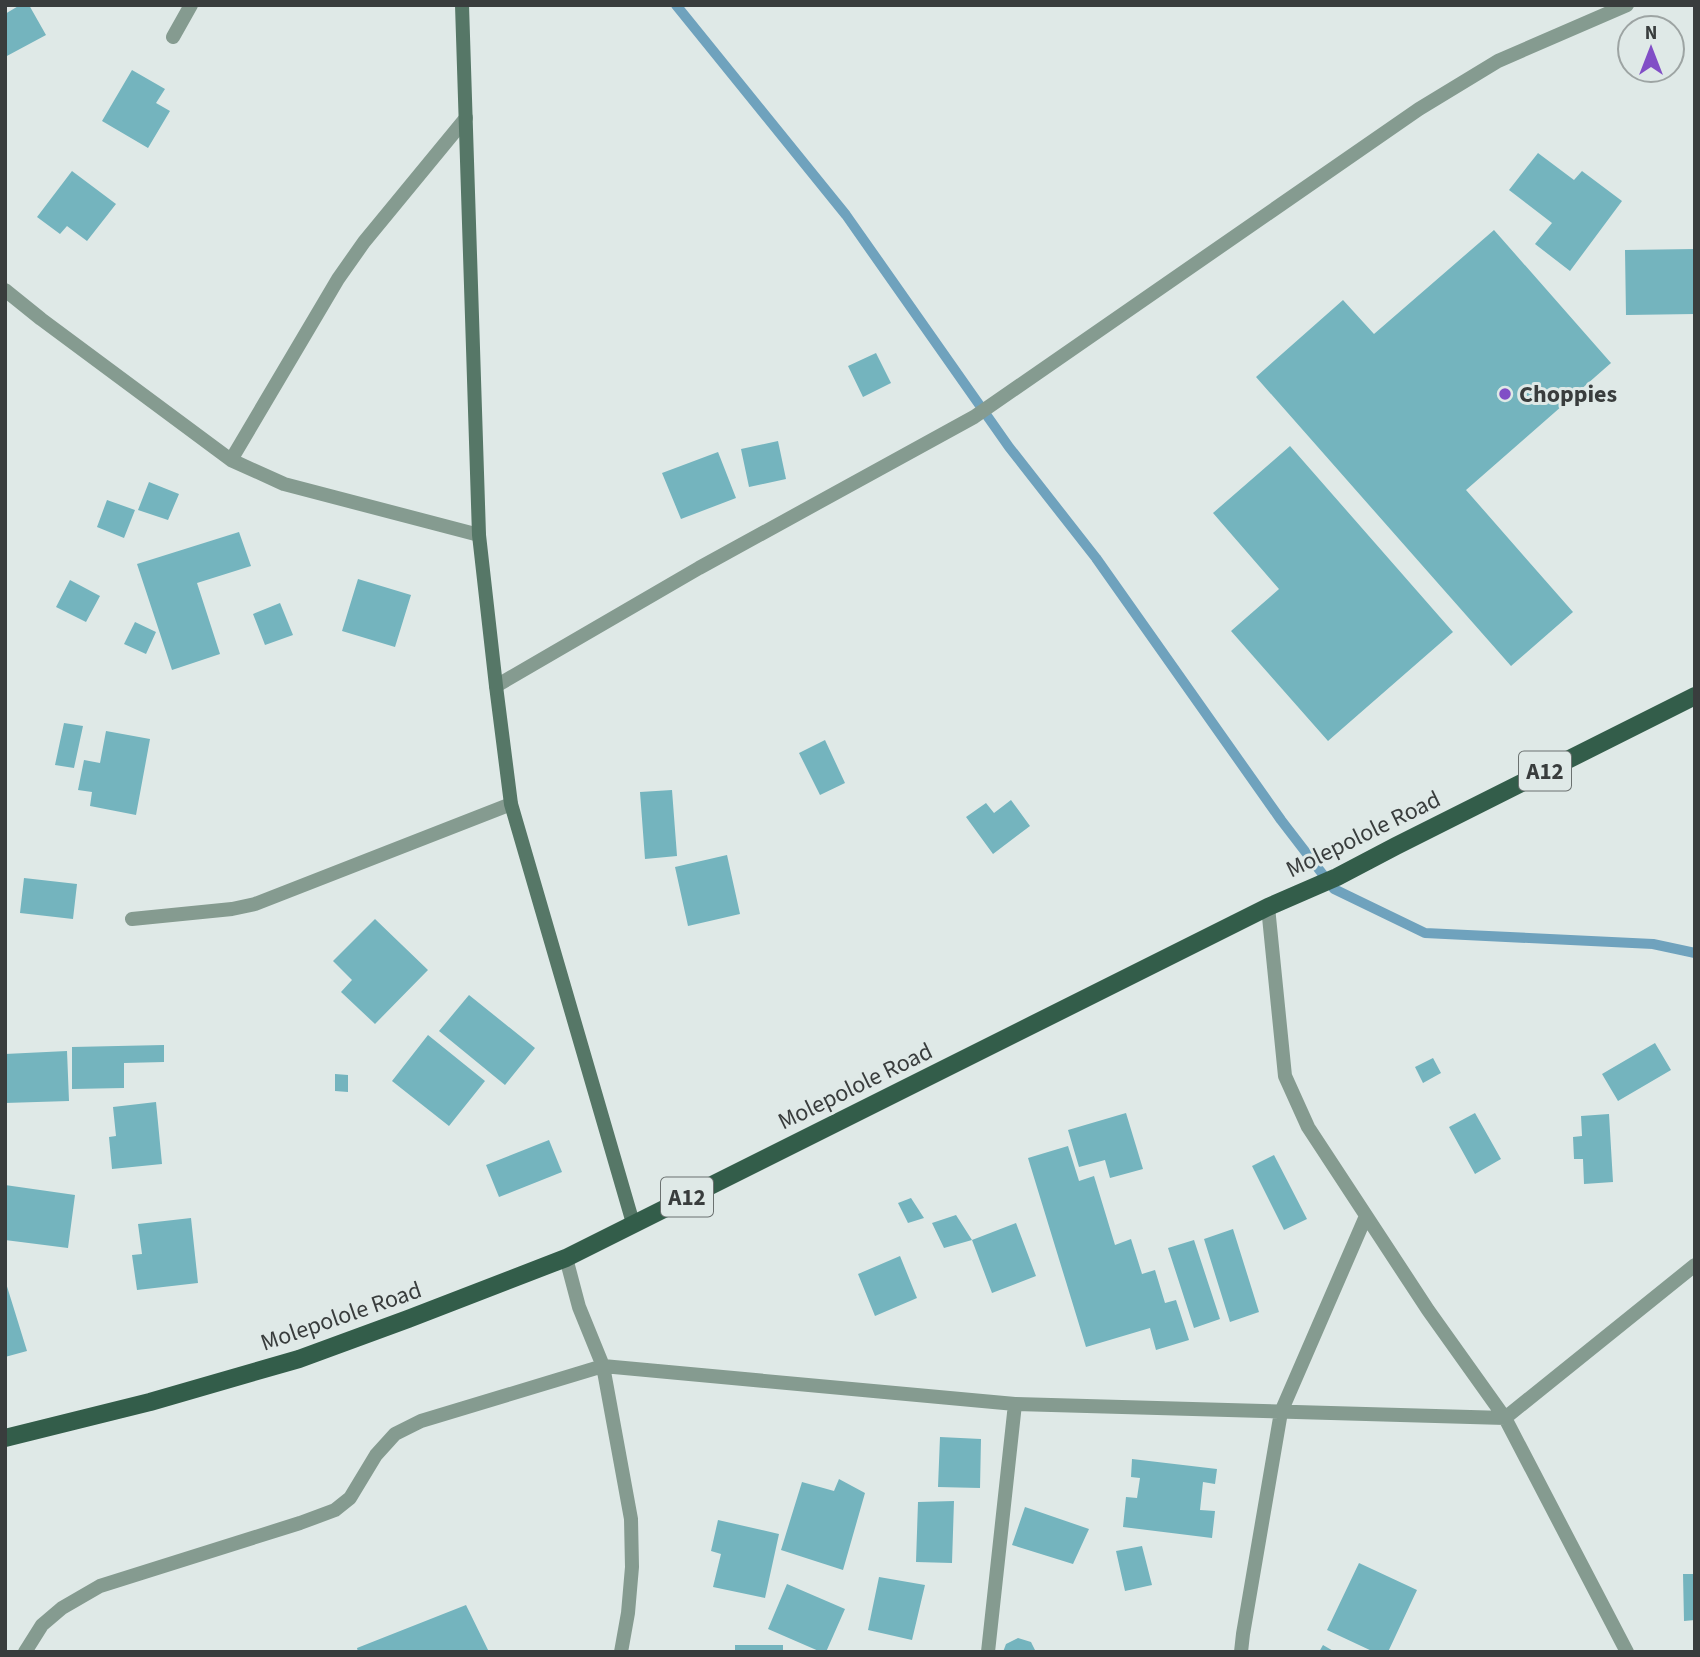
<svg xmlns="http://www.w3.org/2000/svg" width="1700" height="1657" font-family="'Source Sans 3',sans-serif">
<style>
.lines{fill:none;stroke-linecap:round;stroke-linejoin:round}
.stream{stroke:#6fa2bd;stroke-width:10}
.building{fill:#74b4be}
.street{stroke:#859b90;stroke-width:14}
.secondary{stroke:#567767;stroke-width:14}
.primary{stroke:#335d4a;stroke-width:18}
.poi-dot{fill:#814ec6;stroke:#dfe9e7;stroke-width:2.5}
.labels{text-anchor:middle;stroke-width:6;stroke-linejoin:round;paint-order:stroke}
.shield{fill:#dfe9e7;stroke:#6b7170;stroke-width:2}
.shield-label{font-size:23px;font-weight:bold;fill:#393d3d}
.poi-label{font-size:24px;font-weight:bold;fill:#393d3d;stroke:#dfe9e7;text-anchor:start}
.street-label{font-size:24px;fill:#393d3d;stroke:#dfe9e7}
</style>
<rect width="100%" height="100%" fill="#dfe9e7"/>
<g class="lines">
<path class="stream" d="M676 5 846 215 1009 447 1096 558 1281 820 1334 889 1425 933 1653 944 1695 953"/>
</g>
<path class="building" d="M20 5H29L46 35 5 57V14Z
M132 70 165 89 156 103 170 111 148 148 102 121Z
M1538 153 1574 180 1582 171 1622 201 1570 271 1535 244 1552 223 1509 190Z
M72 171 116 204 87 241 67 226 60 234 37 217Z
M1494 230 1611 363 1466 490 1573 612 1511 666 1256 377 1343 300 1374 334Z
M1695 249V314L1626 315 1625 250Z
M876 353 891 383 863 397 848 366Z
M778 441 786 479 749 487 741 449Z
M1290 446 1453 632 1328 741 1231 631 1279 589 1213 513Z
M718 452 736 498 681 519 662 473Z
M149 482 179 494 168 520 138 510Z
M107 500 135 510 124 538 97 527Z
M239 532 251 566 197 583 220 654 172 670 137 564Z
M358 579 411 595 395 647 342 631Z
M70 580 100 596 86 622 56 607Z
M280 603 293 635 265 645 253 614Z
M135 622 156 632 146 654 124 644Z
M64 723 83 726 74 768 55 765Z
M106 731 150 739 136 815 90 806 92 792 78 790 84 760 100 763Z
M825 740 845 783 820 795 799 753Z
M672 790 677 856 645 859 640 792Z
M1011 800 1030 826 993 854 966 817 986 803 994 813Z
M727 855 740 914 688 926 675 867Z
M24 878 77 884 73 919 20 913Z
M375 919 428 970 375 1024 341 992 352 980 333 961Z
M469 995 535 1048 505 1085 439 1031Z
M428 1035 485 1081 449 1126 392 1081Z
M1655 1043 1671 1070 1618 1101 1602 1074Z
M164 1045V1062L124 1063V1088L72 1089V1047Z
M67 1051 69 1101 5 1103V1054Z
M1433 1058 1441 1073 1423 1083 1415 1067Z
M335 1074 348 1075V1092L335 1091Z
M156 1102 162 1164 112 1169 109 1137 116 1136 113 1107Z
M1126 1113 1143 1169 1110 1178 1105 1160 1079 1167 1068 1130Z
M1475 1113 1501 1159 1475 1174 1449 1127Z
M1609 1114 1613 1182 1584 1184 1583 1159H1574L1573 1137 1582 1136 1581 1116Z
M549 1140 562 1172 499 1197 486 1165Z
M1068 1146 1079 1181 1094 1176 1115 1245 1131 1239 1142 1274 1155 1270 1165 1303 1176 1300 1189 1340 1156 1350 1150 1328 1086 1347 1028 1158Z
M1274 1155 1307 1219 1284 1230 1252 1166Z
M5 1185 75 1195 68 1248 5 1240Z
M911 1198 924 1218 908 1223 898 1203Z
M956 1215 972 1240 944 1248 932 1223Z
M191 1218 198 1283 137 1290 132 1255 142 1254 138 1224Z
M1016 1223 1036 1276 992 1293 972 1240Z
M1233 1229 1259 1312 1230 1322 1204 1239Z
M1194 1240 1220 1319 1194 1328 1168 1248Z
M900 1256 917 1298 875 1316 858 1274Z
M5 1280 27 1351 5 1357Z
M940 1437 981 1439 980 1488 938 1487Z
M1132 1459 1217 1469 1215 1484 1203 1482 1200 1510 1215 1511 1212 1538 1123 1527 1126 1497 1137 1498 1140 1478 1131 1477Z
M839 1479 865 1493 843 1570 781 1550 802 1482 834 1491Z
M954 1501 952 1563 916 1562 918 1502Z
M1025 1507 1089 1529 1073 1564 1012 1545Z
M718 1520 779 1534 765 1598 713 1587 721 1554 711 1551Z
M1142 1546 1152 1585 1125 1591 1116 1551Z
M1359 1563 1417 1590 1388 1652H1374L1327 1630Z
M1683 1574H1695V1620L1684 1621Z
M879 1577 925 1585 912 1640 868 1630Z
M787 1584 845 1609 826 1652H821L768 1629Z
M466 1605 489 1652H358L357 1648Z
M1018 1638 1031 1642 1036 1652H1003L1006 1644Z
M735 1645H783V1652H735Z
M1323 1645 1335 1652H1319Z"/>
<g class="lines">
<path class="street" d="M173 37 191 5
M5 290 41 319 231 460 284 484 479 535
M231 460 338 279 364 242 466 118
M496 686 699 568 974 417 1419 109 1498 61 1627 5
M1268 907 1285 1076 1308 1127 1428 1310 1505 1418 1627 1652
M132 919 232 909 255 904 511 804
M566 1258 579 1307 603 1366 631 1519 632 1567 628 1613 621 1652
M25 1652 42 1625 62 1608 100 1586 300 1523 335 1510 350 1498 376 1455 395 1434 421 1421 603 1366 1015 1404 1505 1418 1695 1265
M988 1652 1015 1404
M1241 1652 1243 1634 1281 1412 1366 1216"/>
<path class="secondary" d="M462 5 479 535 496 686 511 804 633 1223"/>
<path class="primary" d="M5 1438 150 1402 299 1359 408 1319 566 1258 1268 907 1337 877 1396 846 1695 696"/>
</g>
<circle class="poi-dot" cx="1505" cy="394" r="7"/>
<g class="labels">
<g class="shield">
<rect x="1519" y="751.5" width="52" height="39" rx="5"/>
<rect x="661" y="1177.5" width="52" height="39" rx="5"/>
</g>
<g class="shield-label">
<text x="1545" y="779">A12</text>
<text x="687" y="1205">A12</text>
</g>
<g class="poi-label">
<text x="1519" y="402">Choppies</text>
</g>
<g class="street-label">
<text transform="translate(1363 834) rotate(-26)" y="8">Molepolole Road</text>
<text transform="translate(855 1086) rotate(-26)" y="8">Molepolole Road</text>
<text transform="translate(341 1316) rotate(-19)" y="8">Molepolole Road</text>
</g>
</g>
<rect width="1700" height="1657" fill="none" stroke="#393d3d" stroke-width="14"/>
<g transform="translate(1651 49)"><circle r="33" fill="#dfe9e7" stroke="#9da4a3" stroke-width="2"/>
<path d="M0-5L12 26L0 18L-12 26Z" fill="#814ec6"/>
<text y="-10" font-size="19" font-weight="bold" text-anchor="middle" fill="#393d3d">N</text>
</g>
</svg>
